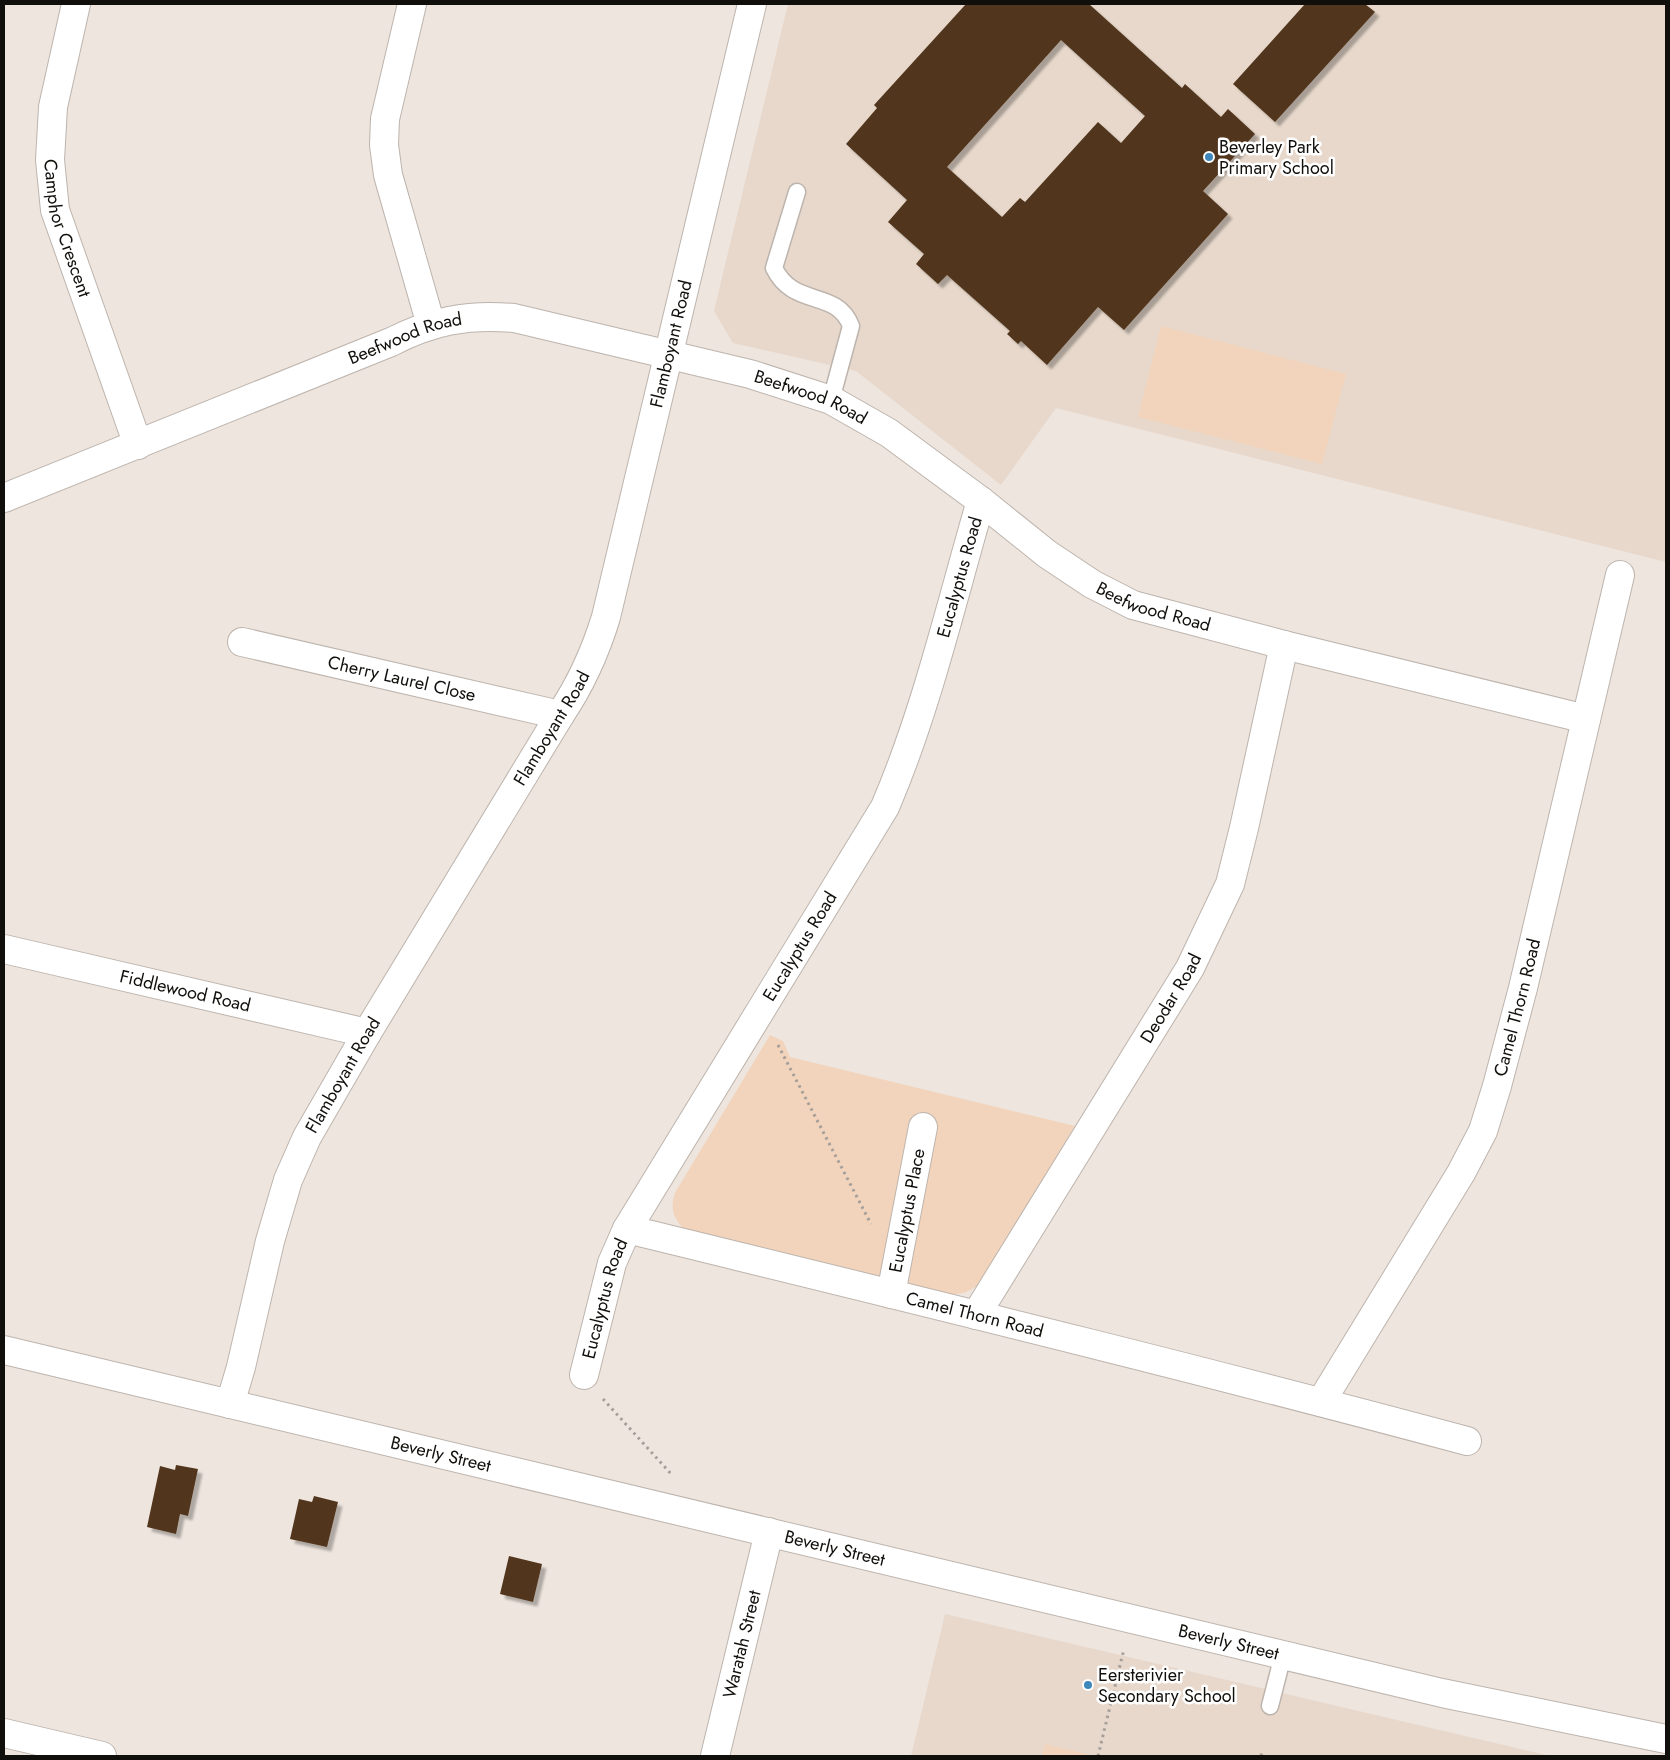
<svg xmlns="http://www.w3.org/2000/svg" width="1670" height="1760" font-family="Jost,sans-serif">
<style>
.built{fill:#e7d8cb}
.green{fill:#f1d4bb}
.building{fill:#51361d;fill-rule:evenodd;filter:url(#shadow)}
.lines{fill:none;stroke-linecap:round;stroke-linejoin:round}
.service-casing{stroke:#bdb4ad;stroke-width:19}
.minor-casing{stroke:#bdb4ad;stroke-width:30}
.path{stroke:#a69f99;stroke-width:3;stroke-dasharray:2.5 4;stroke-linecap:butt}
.service{stroke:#fff;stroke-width:16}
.minor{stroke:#fff;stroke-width:28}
.poi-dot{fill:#3d87bb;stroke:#fff;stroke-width:2}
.labels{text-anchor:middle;stroke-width:5;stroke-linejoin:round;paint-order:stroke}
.poi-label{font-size:18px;fill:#110f0c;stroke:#fff;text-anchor:start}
.street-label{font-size:18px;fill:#110f0c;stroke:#fff}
</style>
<defs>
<filter id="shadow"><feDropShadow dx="4.5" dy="4.5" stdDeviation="1" flood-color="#0004"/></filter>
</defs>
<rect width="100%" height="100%" fill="#eee5de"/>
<path class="built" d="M788 4H1666V562L1056 408 1001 485 856 371 733 343 714 311Z
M945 1614 1551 1756H911Z"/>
<path class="green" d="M1161 326 1346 374 1322 464 1138 417Z
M770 1035 783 1041 790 1057 1075 1126 978 1285C968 1292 961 1295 948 1294L686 1231C673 1219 669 1207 676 1191Z
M1045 1744 1094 1756H1042Z"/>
<path class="building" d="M966 4H1089L1182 88 1185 84 1221 117 1228 109 1255 134 1203 191 1228 214 1124 330 1098 307 1047 365 1021 341 1018 344 1007 334 1010 331 947 275 938 284 916 264 924 254 888 222 907 200 846 144 877 108 874 105ZM1061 40 1145 116 1121 143 1098 122 1025 202 1020 198 1002 217 947 167Z
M1305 4H1365L1375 12 1275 122 1233 84Z
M176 1465 198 1469 188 1516 180 1514 176 1534 147 1527 160 1466 175 1470Z
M314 1496 338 1502 327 1547 290 1539 299 1499 312 1502Z
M509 1556 542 1564 533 1602 500 1594Z"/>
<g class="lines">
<defs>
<path id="service" d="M797 192 774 268C794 309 836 288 851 326L831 400
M1270 1706 1283 1655"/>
<g id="minor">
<path id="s1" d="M76 4 53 107 50 160 55 210 138 445"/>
<path d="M412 4 385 119 384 145 388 175 431 325"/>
<path id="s2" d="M4 498 391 342C432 321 467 314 514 318L750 374 831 400 889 433 981 501 1047 554 1092 584 1133 605 1284 645 1586 719"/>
<path id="s3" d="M242 642 560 715"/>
<path id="s4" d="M4 949 367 1033"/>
<path id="s5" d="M627 1229C908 1298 1188 1366 1467 1441"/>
<path id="s6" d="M891 1294 923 1127"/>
<path id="s7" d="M976 1315 1190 968 1230 884 1244 828 1284 645"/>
<path id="s8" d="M4 1350 1442 1693 1666 1739"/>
<path id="s9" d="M584 1375 612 1263 627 1229 885 807C927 709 951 603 981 501"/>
<path id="s10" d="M1321 1402 1461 1173 1483 1131 1497 1086 1523 988 1620 575"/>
<path id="s11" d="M230 1404 241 1367 270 1241 288 1180 307 1137 367 1033 560 715C581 684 595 653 606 617L752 4"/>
<path d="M4 1733 102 1756"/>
<path id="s12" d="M715 1756 769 1532"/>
</g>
</defs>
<use href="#service" class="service-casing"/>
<use href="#minor" class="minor-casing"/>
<path class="path" d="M778 1045 871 1224
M603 1399 673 1476
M1098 1756 1124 1649
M1261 1756 1262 1751"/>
<use href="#service" class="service"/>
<use href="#minor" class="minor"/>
</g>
<g class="poi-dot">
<circle cx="1209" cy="157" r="5"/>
<circle cx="1088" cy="1685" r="5"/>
</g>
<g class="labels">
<g class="poi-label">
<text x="1219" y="153">Beverley Park<tspan x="1219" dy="21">Primary School</tspan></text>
<text x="1098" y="1681">Eersterivier<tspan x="1098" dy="21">Secondary School</tspan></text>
</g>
<g class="street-label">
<text dy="6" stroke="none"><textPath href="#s1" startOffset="229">Camphor Crescent</textPath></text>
<text dy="6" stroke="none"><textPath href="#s2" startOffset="432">Beefwood Road</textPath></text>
<text dy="6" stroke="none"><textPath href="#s11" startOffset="1160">Flamboyant Road</textPath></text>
<text dy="6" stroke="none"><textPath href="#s2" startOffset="852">Beefwood Road</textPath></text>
<text dy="6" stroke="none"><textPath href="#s9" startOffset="889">Eucalyptus Road</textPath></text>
<text dy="6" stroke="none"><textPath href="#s2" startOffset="1258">Beefwood Road</textPath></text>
<text dy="6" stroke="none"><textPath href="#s3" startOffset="164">Cherry Laurel Close</textPath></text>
<text dy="6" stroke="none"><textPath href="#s11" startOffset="755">Flamboyant Road</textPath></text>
<text dy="6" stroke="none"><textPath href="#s9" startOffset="484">Eucalyptus Road</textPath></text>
<text dy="6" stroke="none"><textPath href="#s4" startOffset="186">Fiddlewood Road</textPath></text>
<text dy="6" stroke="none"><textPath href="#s7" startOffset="372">Deodar Road</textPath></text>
<text dy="6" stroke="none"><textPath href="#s10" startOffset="444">Camel Thorn Road</textPath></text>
<text dy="6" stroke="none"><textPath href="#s11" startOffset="350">Flamboyant Road</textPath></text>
<text dy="6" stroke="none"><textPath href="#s6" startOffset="85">Eucalyptus Place</textPath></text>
<text dy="6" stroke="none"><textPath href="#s9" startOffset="79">Eucalyptus Road</textPath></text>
<text dy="6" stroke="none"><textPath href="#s5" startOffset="358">Camel Thorn Road</textPath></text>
<text dy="6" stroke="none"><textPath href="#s8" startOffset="449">Beverly Street</textPath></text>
<text dy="6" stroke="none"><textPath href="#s8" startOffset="854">Beverly Street</textPath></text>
<text dy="6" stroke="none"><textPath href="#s8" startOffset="1259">Beverly Street</textPath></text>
<text dy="6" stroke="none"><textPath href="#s12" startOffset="115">Waratah Street</textPath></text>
</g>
</g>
<rect width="1670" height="1760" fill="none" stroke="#110f0c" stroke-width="10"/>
</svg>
